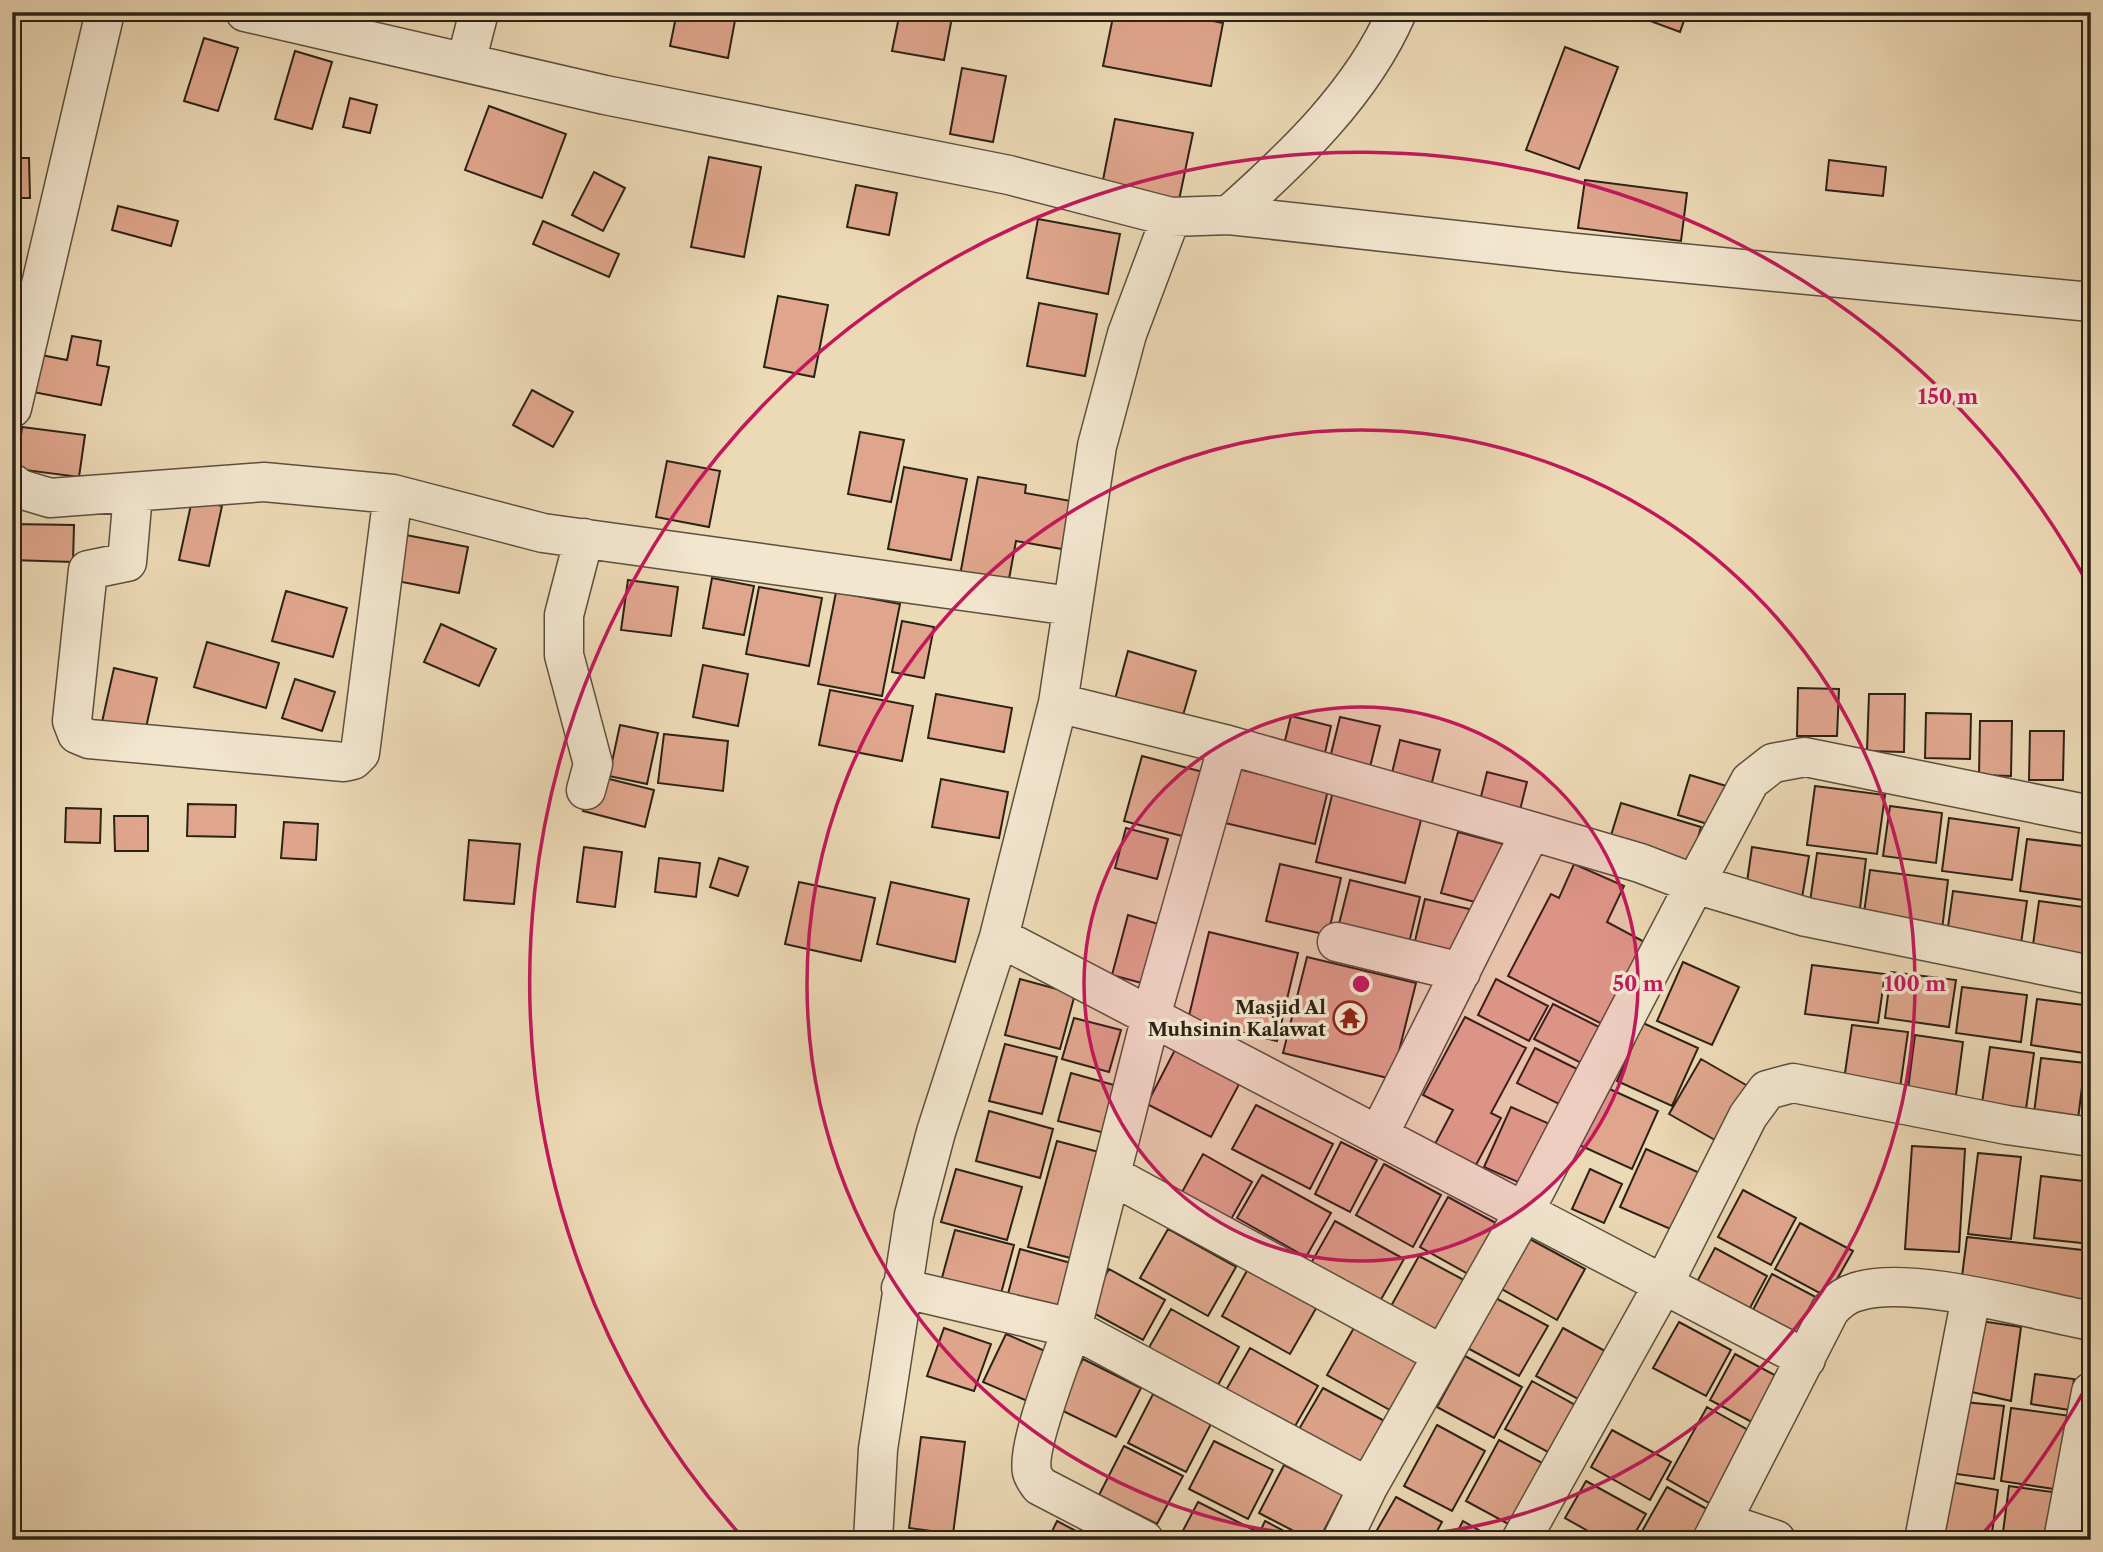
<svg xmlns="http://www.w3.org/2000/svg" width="2103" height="1552" font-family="'Libre Caslon Text',serif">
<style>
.building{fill:#e0a68d;stroke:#2b2216;stroke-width:2}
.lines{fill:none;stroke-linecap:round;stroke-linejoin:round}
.minor-casing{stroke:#5b503e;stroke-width:41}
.minor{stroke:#f3e6cf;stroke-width:38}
.ring{fill:none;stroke:#c2185b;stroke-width:3.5}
.labels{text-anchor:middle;stroke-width:7;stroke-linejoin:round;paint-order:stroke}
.poi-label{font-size:19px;font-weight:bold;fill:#2b2216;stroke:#f3e6cf;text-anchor:end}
.centre{fill:#c2185b;stroke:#f3e6cf;stroke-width:3.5}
.ring-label{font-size:21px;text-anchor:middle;font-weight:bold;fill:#c2185b;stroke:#f3e6cf;stroke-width:7;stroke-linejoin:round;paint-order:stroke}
</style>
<rect width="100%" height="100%" fill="#ecd9b5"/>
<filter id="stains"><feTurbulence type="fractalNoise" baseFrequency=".00286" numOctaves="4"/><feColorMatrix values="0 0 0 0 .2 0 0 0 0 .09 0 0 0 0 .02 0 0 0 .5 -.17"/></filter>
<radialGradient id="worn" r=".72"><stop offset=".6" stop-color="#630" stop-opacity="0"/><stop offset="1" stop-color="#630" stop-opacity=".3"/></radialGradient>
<path class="building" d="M677 12 736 15 728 58 670 46Z
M900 12H953L944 60 892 51Z
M1114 12H1168L1223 23 1211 86 1103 66Z
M1644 12H1687L1680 32 1642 18Z
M204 38 238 48 218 111 184 101Z
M1565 47 1618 67 1579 169 1526 150Z
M295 51 332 62 312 129 275 119Z
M962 68 1006 76 993 142 950 134Z
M350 98 377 105 370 133 343 127Z
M489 106 566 134 542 198 465 170Z
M1115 119 1193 133 1179 200 1102 185Z
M709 157 761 167 744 257 691 247Z
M12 158H29L30 198H12Z
M1829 160 1886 167 1883 196 1826 190Z
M594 172 625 188 603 231 572 215Z
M1585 180 1687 193 1681 241 1578 228Z
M856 185 897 193 889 235 847 227Z
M118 206 178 221 171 246 112 230Z
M1038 219 1120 234 1108 294 1027 278Z
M543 221 619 254 609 277 533 244Z
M778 296 828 305 814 377 764 367Z
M1039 303 1097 314 1085 376 1027 366Z
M72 336 101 341 97 365 109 367 101 405 33 392 41 355 67 360Z
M532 390 573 412 553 447 513 425Z
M22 427 85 435 79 477 17 469Z
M860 432 904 440 891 502 848 494Z
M667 461 720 471 709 527 656 517Z
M904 467 967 479 951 560 888 549Z
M978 477 1026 485 1025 493 1071 501 1062 549 1016 541 1007 590 959 581Z
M192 500 222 506 209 566 179 560Z
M12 524 74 525 73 562 12 560Z
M406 535 468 547 459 593 397 581Z
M712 578 754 586 744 635 703 628Z
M628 580 678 587 671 636 621 630Z
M759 587 822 598 809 666 746 654Z
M286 591 347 608 333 657 272 641Z
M836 592 900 604 882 696 818 684Z
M902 621 934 627 924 678 892 672Z
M441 624 496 649 479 686 424 662Z
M207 642 279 663 266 708 194 687Z
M1128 651 1196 671 1181 722 1114 703Z
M703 665 748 674 738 726 693 717Z
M114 668 157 678 145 732 102 722Z
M295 679 335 692 322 731 282 718Z
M1798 688 1839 689 1837 736H1797Z
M830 690 913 706 902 761 819 745Z
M936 694 1012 708 1004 752 928 738Z
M1869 694H1905L1904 752 1867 751Z
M1926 713 1971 714 1970 759 1925 758Z
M1291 716 1331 726 1322 766 1281 757Z
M1340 717 1380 726 1370 767 1330 758Z
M1980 721H2012L2011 776 1979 775Z
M620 725 658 733 647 784 609 776Z
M2030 731H2064L2063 780H2029Z
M664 734 728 741 723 791 658 783Z
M2087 735H2091V789H2085Z
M1400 740 1440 750 1430 790 1390 781Z
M1142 756 1203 772 1186 837 1124 821Z
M1238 769 1328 790 1315 844 1225 823Z
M1487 772 1527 782 1517 822 1477 813Z
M593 775 654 790 645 827 583 811Z
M1690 775 1736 789 1724 829 1678 815Z
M941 779 1008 792 999 838 932 827Z
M1815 786 1885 795 1877 854 1807 845Z
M1333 791 1423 812 1405 883 1316 862Z
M1621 803 1701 827 1689 869 1608 845Z
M188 804 236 805 235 837 187 836Z
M1890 806 1942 813 1936 863 1883 856Z
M66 808 101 809 100 843 65 842Z
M114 816H148V851H115Z
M1949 818 2019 828 2012 880 1942 871Z
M284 822 318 824 316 860 281 858Z
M1126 828 1168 839 1157 879 1115 868Z
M1458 832 1503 844 1486 905 1441 893Z
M2027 839 2091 847 2090 901 2020 891Z
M469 840 520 844 514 904 464 900Z
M584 847 622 852 615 907 577 902Z
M1752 847 1809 856 1801 904 1745 896Z
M1817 853 1866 859 1859 916 1809 909Z
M659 858 700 863 696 897 655 892Z
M719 858 748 867 738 896 710 887Z
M1280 864 1341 878 1328 935 1266 921Z
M1574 864 1624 886 1607 922 1650 945 1608 1027 1508 976 1551 894 1559 898Z
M1870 870 1948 880 1942 930 1863 920Z
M1350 880 1420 897 1409 943 1338 928Z
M799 882 875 898 861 961 785 944Z
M891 882 969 899 955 962 877 944Z
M1953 891 2027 901 2021 944 1947 934Z
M1425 899 1478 911 1467 958 1414 945Z
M2039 901 2091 908 2084 958 2032 952Z
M1128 915 1165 926 1149 985 1112 975Z
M1209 932 1298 953 1277 1041 1188 1020Z
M1307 957 1416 983 1392 1079 1283 1053Z
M1683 962 1739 987 1712 1045 1657 1021Z
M1812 965 1885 974 1878 1023 1805 1014Z
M1891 972 1956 980 1949 1027 1885 1018Z
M1020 979 1075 994 1060 1049 1005 1035Z
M1496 979 1548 1006 1529 1041 1478 1015Z
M1962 987 2027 995 2021 1042 1956 1033Z
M2037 999 2091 1006V1054L2031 1045Z
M1553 1004 1605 1030 1587 1066 1534 1039Z
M1465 1017 1526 1048 1491 1113 1501 1118 1476 1165 1435 1144 1453 1110 1423 1095Z
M1074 1018 1121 1030 1109 1072 1062 1059Z
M1643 1023 1698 1048 1672 1106 1617 1081Z
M1852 1025 1908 1032 1900 1088 1844 1080Z
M1915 1035 1963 1042 1956 1095 1908 1089Z
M1179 1042 1244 1075 1211 1137 1147 1104Z
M1005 1044 1057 1057 1042 1114 989 1101Z
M1990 1047 2034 1053 2026 1109 1982 1103Z
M1535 1048 1587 1074 1569 1109 1517 1083Z
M2041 1058 2085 1063 2078 1119 2034 1113Z
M1701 1059 1753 1089 1722 1144 1669 1114Z
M1071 1073 1121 1087 1109 1134 1058 1121Z
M1603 1086 1658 1111 1632 1169 1577 1144Z
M1256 1105 1333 1144 1310 1189 1232 1149Z
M1511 1107 1561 1129 1534 1189 1484 1167Z
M989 1111 1053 1129 1040 1178 976 1161Z
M1057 1141 1114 1156 1086 1262 1028 1247Z
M1341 1142 1377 1160 1350 1212 1315 1194Z
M1912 1146 1965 1149 1959 1252 1905 1249Z
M1646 1149 1702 1174 1675 1231 1620 1207Z
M1978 1153 2021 1157 2011 1239 1968 1234Z
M1203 1154 1252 1182 1225 1230 1176 1203Z
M1384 1164 1441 1195 1413 1247 1356 1215Z
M956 1169 1022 1187 1007 1240 941 1222Z
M1590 1169 1622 1184 1604 1223 1572 1209Z
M1262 1175 1331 1213 1306 1257 1237 1218Z
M2041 1176 2091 1182V1244L2034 1238Z
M1743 1190 1796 1218 1771 1265 1718 1237Z
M1448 1197 1505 1228 1477 1279 1420 1247Z
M1335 1221 1404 1259 1379 1303 1310 1265Z
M1800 1223 1853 1251 1827 1297 1775 1269Z
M1168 1229 1236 1267 1208 1316 1140 1278Z
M955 1230 1014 1245 999 1301 940 1285Z
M1967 1237 2091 1251 2090 1306 1960 1292Z
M1528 1238 1585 1269 1557 1320 1500 1288Z
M1715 1248 1767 1276 1742 1323 1690 1295Z
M1020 1249 1078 1265 1063 1320 1005 1305Z
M1419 1256 1477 1287 1448 1338 1391 1306Z
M1249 1267 1318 1305 1290 1354 1222 1316Z
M1109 1269 1165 1300 1143 1340 1086 1309Z
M1772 1274 1825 1302 1799 1349 1747 1321Z
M1490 1295 1548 1326 1519 1376 1462 1345Z
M1171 1309 1239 1347 1212 1396 1143 1358Z
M1974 1320 2021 1327 2011 1401 1963 1390Z
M1679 1322 1731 1350 1706 1396 1653 1368Z
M1355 1326 1425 1364 1397 1414 1327 1375Z
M944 1328 991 1344 974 1391 927 1376Z
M1563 1328 1605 1351 1578 1399 1536 1376Z
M1006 1334 1054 1355 1032 1403 983 1382Z
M1250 1348 1318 1386 1290 1435 1222 1397Z
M1735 1354 1788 1382 1763 1428 1710 1400Z
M1465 1356 1522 1387 1494 1438 1437 1407Z
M1083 1359 1141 1388 1116 1437 1057 1408Z
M2035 1374 2074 1379 2070 1410 2031 1404Z
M1532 1381 1575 1405 1548 1452 1505 1429Z
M1323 1388 1392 1425 1364 1474 1295 1436Z
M1153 1394 1211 1424 1186 1472 1128 1443Z
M1954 1401 2004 1406 1994 1479 1941 1472Z
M1707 1407 1757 1435 1716 1507 1667 1479Z
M2011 1408 2071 1416 2061 1490 2001 1481Z
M1437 1425 1485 1451 1452 1511 1404 1486Z
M1612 1430 1671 1462 1650 1500 1591 1467Z
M921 1437 965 1442 953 1534 909 1528Z
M1499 1440 1548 1466 1514 1527 1466 1501Z
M1214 1441 1273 1470 1248 1519 1189 1489Z
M1124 1446 1183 1476 1157 1524 1099 1495Z
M1284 1465 1343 1494 1319 1540H1311L1259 1513Z
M1938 1480 1998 1490 1991 1540H1930Z
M1586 1481 1646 1514 1631 1540H1604L1565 1518Z
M2009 1486 2082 1496 2077 1540H2002Z
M1667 1487 1716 1514 1702 1540H1637Z
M1396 1497 1442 1522 1432 1540H1395L1377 1530Z
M1198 1502 1256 1531 1252 1540H1178Z
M1057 1521 1093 1540H1048Z
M1265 1521 1301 1540H1256Z
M1463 1521 1496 1540H1453Z"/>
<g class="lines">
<defs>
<path id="minor" d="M245 12 605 95 1009 175 1171 217 1229 215 1575 253 2091 302
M466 62 479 12
M1229 215C1293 158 1362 93 1397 12
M12 408 105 12
M12 483 20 489 50 498 264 482 393 494 543 533 1071 606
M133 494 127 562 88 570 72 721 77 734 89 739 344 762 353 760 360 753 393 494
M584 538 564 615V655L593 764 586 790
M1058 703 1228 745 1531 831 1640 863 1695 884 1750 781 1773 763 1805 757 2091 815
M999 937 1806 1359
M1337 942 1461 972
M1379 1134 1531 831
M1111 1175 1441 1354
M901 1288 1072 1328 1151 1016 1228 745
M1722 1522 1776 1540
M873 1540 878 1449 914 1215 936 1132 999 937 1058 703 1097 446 1127 334 1171 217
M1144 1540 1040 1486C1037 1482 1033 1477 1032 1472 1026 1445 1062 1359 1072 1328L1368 1487 1525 1210 1695 884 1806 917 2091 975
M1342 1540 1368 1487
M1521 1540 1663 1285 1748 1116 1767 1090 1793 1083 2007 1125 2091 1137
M1712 1540 1830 1310C1837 1302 1845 1295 1856 1292 1910 1274 2032 1310 2091 1321
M1924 1540 1971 1297
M2063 1540 2091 1392"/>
</defs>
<use href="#minor" class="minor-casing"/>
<use href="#minor" class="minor"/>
</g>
<circle cx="1361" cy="984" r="277" fill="#c2185b" fill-opacity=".12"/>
<g class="ring">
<circle cx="1361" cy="984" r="277"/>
<circle cx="1361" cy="984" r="554"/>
<path d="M2090 1380A830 830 0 0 1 1978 1539M744 1539A830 830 0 1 1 2090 588"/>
</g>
<defs>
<symbol id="temple-ring" viewBox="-11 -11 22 22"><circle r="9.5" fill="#f3e6cf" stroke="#8f2418" stroke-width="1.5"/><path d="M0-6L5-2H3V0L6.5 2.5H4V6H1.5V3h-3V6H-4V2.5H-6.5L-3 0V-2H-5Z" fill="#8f2418"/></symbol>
</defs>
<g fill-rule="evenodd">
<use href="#temple-ring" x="1331" y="999" width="38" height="38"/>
</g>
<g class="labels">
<g class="poi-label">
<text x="1326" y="1014">Masjid Al<tspan x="1326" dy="22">Muhsinin Kalawat</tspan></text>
</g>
</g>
<circle cx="1361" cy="984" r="10" class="centre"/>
<g class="ring-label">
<text x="1948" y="404">150 m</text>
<text x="1638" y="991">50 m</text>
<text x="1915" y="991">100 m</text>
</g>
<rect width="2103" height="1552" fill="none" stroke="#ecd9b5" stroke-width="42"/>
<rect x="14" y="14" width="2075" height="1524" fill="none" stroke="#2b2216" stroke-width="3.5"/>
<rect x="21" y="21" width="2061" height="1510" fill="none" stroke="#2b2216" stroke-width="2"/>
<rect width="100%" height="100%" filter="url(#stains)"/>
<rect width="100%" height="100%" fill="url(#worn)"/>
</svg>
